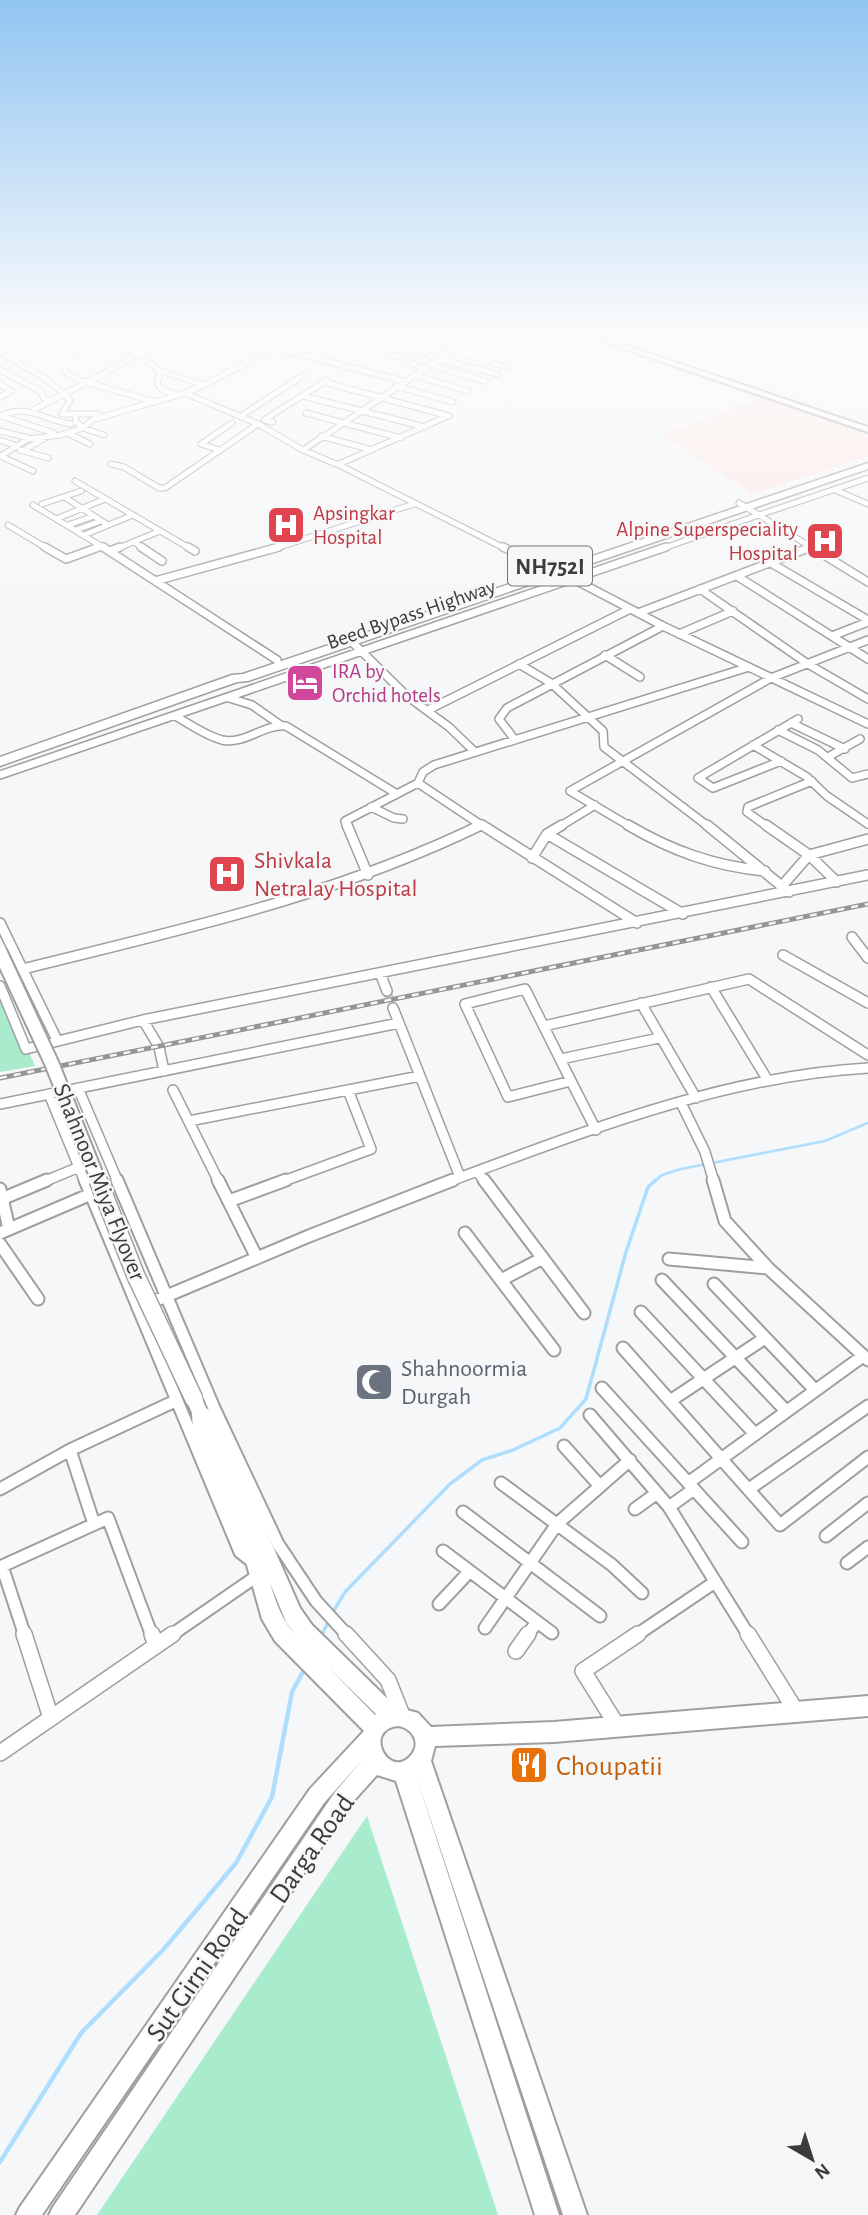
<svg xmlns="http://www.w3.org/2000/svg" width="868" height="2215" font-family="'Alegreya Sans',sans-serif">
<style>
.education{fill:#fde8e4}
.green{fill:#a8ebcd}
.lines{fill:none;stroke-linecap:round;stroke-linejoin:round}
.stream-far2{stroke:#aedefe;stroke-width:2.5}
.stream-far1{stroke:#aedefe;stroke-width:3.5}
.stream{stroke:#aedefe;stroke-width:4.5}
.street-tunnel{stroke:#d1d2d3;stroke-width:9;stroke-dasharray:9 4.5;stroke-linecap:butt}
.street-far4-casing{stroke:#9e9fa1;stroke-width:7}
.street-far3-casing{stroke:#9e9fa1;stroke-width:10}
.street-far2-casing{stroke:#9e9fa1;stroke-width:12}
.street-far1-casing{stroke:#9e9fa1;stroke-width:15}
.street-casing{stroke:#9e9fa1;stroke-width:18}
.secondary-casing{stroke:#9e9fa1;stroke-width:4}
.highway-casing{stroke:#9e9fa1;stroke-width:3}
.street-far4{stroke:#fff;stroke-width:5}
.street-far3{stroke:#fff;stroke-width:7}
.street-far2{stroke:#fff;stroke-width:9}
.street-far1{stroke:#fff;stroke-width:11}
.street{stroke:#fff;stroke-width:15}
.secondary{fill:#fff;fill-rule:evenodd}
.highway{fill:#fff;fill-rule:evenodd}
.rail-casing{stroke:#949596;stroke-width:5}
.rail{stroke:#f6f7f9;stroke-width:2.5;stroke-dasharray:7;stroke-linecap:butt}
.secondary-bridge-far1-casing{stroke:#9e9fa1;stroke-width:17;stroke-linecap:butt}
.secondary-bridge-casing{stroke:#9e9fa1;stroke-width:20;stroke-linecap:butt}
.secondary-bridge-far1{stroke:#fff;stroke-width:13}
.secondary-bridge{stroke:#fff;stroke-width:17}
.labels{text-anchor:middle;stroke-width:5;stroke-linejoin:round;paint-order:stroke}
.far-health-label{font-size:21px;fill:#be3a42;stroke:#f6f7f9;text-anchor:start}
.far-street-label{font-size:21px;fill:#3c3c3d;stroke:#f6f7f9}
.far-hotel-label{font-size:21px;fill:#b23c85;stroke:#f6f7f9;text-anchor:start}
.shield{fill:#f6f7f9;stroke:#747475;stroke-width:2}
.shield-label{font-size:23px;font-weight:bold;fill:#3c3c3d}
.health-label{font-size:24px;fill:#be3a42;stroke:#f6f7f9;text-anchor:start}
.street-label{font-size:24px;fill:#3c3c3d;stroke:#f6f7f9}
.worship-label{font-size:24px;fill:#5b616d;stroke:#f6f7f9;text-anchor:start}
.near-food-label{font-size:28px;fill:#c56008;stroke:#f6f7f9;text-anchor:start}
.near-street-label{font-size:28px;fill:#3c3c3d;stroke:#f6f7f9}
</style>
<rect width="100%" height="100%" fill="#f6f7f9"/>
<path class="education" d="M762 397 868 434V456L752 494 662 435Z"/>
<path class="green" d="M0 985 35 1066 0 1072Z
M367 1816 498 2215H97Z"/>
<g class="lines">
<path class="stream-far2" d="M654 1182 662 1175 681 1169 825 1141 868 1123"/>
<path class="stream-far1" d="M333 1612 345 1592 450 1484 482 1460 513 1450 560 1428 586 1399 626 1252 648 1187 656 1180
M321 1636 329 1621"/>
<path class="stream" d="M320 1637 322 1634
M0 2162 81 2033 163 1950 236 1863 272 1797 292 1692 305 1668"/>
<path class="street-tunnel" d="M387 991 393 1008"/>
<defs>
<path id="street-far4" d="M374 330 437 359 497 374
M411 330 455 349
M588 335 605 330
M349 336 423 368
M484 345 513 347
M450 351 507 367
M78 352 123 330
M0 353C25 366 50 379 70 400L62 414H99
M139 353 158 370 204 385 185 393
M465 356 494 340
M429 365 485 381
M0 370 40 391 44 398 52 401
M64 370 76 379 155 402
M161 371 157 383 162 390 178 395
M413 375 468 391
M324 382 449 416
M0 384 11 391 0 397
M204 385 275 348 403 381
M396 386 453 402
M303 396 425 427
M33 410 128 361 129 357 147 350 179 330
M306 413 401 438
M244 414 302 376
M0 416C29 403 42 420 71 424
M1 416 54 433 24 450
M75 416 76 422 83 428 92 420 185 393 258 424 303 450 343 467 506 549
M273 422 264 420 327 380
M0 431 29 438
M69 434 90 444
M321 436 372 450
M0 440 14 445
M20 450 48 458
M219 450 201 444 232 423
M303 450 455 349
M0 456 33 471
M1 456 28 439 61 435 83 428 104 435
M111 464 124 467 159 488H165L258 424
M339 464 448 416
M75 481 191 549
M835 490 868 504
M66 498 108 525
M739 503 759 515
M42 504 81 491
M33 505 106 549
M56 519 105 499
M8 525 48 549
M68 525 94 516
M76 530 101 521
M84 535 133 515
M134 542 144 549
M94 549 101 546
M116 549 160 531
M273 549 414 504
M661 549 759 515
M807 549 811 547
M814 549 759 515 868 478"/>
<path id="street-far3" d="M45 547 66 559 99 547
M103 547 277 660
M141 547 162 561
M188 547 195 551
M503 547 545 568
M811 547 868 582
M110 551 120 547
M771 563 868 620
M558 571 665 627 868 724
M737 576 868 659
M155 581 279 547
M700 589 808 664 868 699
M638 613 811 547
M679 634 733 611
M832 636 868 622
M351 641 407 696 449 727 475 752
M605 655 640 677
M519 664 551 683 603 731 604 747 709 827
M229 698 252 705 279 724
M428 710 630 609
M177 717C191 725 206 736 222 740 245 745 263 724 286 726L397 794
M791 723 845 749
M778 730 818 750 852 778 868 774
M515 740 499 719 507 708 663 626
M753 745 807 777 827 796 868 824
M828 757 860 739
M781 761 713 788 698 778 798 719
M0 775 666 547
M418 783 484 827
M371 807 394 818 403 819
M347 827 345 821 418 783 423 772 434 765 749 667
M478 827 481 825
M559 827 595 805
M631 827 570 791 771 678 868 640
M768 827 747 812 748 807 812 781"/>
<path id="street-far2" d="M347 825 368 875
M482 825 637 923
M628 825C672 851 714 866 765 871
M707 825 789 892
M766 825 809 855 837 882
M547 834 683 914
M532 858 547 834 562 825
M782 886 809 855 868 839
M0 923 57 1040
M852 937 868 958
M783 955 868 1003
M23 969C182 929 333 897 481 825
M380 973 387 991
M0 986 26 1049 143 1020 868 875
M711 987 767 1079
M525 989 571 1081 508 1097 465 1004Z
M641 1003 696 1098
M393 1008 399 1023
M143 1020 159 1047 164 1071
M544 1026 749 979 868 1055
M561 1059 659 1038
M571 1081 596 1130
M78 1088 118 1182
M173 1090 219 1182
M49 1094 85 1182
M681 1103 705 1152 714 1182
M0 1104 399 1023 460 1177
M189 1121 420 1076
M477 1171 485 1182
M43 1182 79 1167
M281 1182 371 1149 348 1090
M448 1182C583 1132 723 1076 868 1068"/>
<path id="street-far1" d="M85 1180 240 1552 254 1563
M117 1180 214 1408 278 1544 316 1601 348 1636
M218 1180 257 1258
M484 1180 584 1313
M713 1180 725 1221 768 1268 868 1360
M0 1189 9 1229
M4 1198 47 1180
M229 1201 286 1180
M0 1233 91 1194
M465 1233 554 1350
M0 1244 38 1299
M669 1259 768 1268
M501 1280 543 1258
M662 1280 786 1411
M714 1284 815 1390
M138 1308 309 1236 453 1180
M641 1312 755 1434
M623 1348 780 1525 868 1457
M602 1388 742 1542
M670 1401 765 1338
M590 1415 669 1507 694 1489
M564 1446 599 1485
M70 1450 94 1524
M501 1483 612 1565 642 1593
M688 1483 863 1356
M0 1489 70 1450 173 1402
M749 1489 868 1406
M669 1507 749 1636
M635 1509 657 1493
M463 1512 600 1616
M826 1536 868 1503
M443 1551 552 1633
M847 1563 868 1547
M2 1566 25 1636
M0 1567 108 1518 152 1636
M439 1604 469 1572
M485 1628 557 1524 630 1460
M170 1636 257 1576
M527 1636 536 1623
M635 1636 715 1582"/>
<path id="street" d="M24 1634 51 1718
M152 1634 156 1646
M346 1634 388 1680 402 1715
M748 1634 796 1711
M516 1651 528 1634
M618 1727 583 1671 638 1634
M0 1753 173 1634"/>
<path id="secondary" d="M569 330H579L868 427V432Z
M194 1391 200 1394 206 1408 215 1414 300 1608 312 1625 396 1707 418 1713 431 1727 554 1722 868 1696V1716L554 1742 435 1746 431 1761 587 2215H563L416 1776 559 2215H535L396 1781 377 1775 349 1806 75 2215H49L53 2207 335 1792 364 1758 324 1803 42 2215H16L20 2207 310 1789 364 1731 275 1641 262 1619 241 1544 193 1430 192 1413 186 1399 188 1394ZM270 1583 286 1622 295 1634C281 1619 276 1602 270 1583ZM329 1668 376 1714 375 1715ZM398 1726C412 1728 421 1742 412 1754 391 1782 361 1730 398 1726Z"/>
<path id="highway" d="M868 463V469L248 681 237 682 0 766V757L232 675 243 674Z"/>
</defs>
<use href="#street-far4" class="street-far4-casing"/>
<use href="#street-far3" class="street-far3-casing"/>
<use href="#street-far2" class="street-far2-casing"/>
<use href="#street-far1" class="street-far1-casing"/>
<use href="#street" class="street-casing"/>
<use href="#secondary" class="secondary-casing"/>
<use href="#highway" class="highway-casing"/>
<use href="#street-far4" class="street-far4"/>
<use href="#street-far3" class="street-far3"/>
<use href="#street-far2" class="street-far2"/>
<use href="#street-far1" class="street-far1"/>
<use href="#street" class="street"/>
<use href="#secondary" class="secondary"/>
<use href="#highway" class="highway"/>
<defs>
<path id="rail" d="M0 1078 868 904"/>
</defs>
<use href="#rail" class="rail-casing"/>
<use href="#rail" class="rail"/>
<defs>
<path id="secondary-bridge-far1" d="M0 952 52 1064 99 1182"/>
<path id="secondary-bridge" d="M98 1180 136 1276 194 1399"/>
</defs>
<use href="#secondary-bridge-far1" class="secondary-bridge-far1-casing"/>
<use href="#secondary-bridge" class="secondary-bridge-casing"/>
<use href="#secondary-bridge-far1" class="secondary-bridge-far1"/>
<use href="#secondary-bridge" class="secondary-bridge"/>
</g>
<linearGradient id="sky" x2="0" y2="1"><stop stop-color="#91c5f1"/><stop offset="0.52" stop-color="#fbfbfc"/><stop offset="1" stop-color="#fbfbfc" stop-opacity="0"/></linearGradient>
<rect width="868" height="640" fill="url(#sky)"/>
<defs>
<symbol id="hospital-square" viewBox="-11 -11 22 22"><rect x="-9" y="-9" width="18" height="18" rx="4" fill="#e0444e" stroke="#f6f7f9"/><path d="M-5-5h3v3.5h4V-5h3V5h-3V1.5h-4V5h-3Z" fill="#fff"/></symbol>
<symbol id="hotel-square" viewBox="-11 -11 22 22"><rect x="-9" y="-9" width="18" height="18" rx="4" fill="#d1479c" stroke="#f6f7f9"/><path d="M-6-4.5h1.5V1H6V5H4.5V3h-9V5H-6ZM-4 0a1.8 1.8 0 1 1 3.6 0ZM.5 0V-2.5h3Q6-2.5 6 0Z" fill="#fff"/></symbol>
<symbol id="mosque-square" viewBox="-11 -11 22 22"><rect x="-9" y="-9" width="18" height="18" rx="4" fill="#6b7280" stroke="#f6f7f9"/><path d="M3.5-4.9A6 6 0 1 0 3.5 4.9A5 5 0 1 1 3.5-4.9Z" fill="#fff"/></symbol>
<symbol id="restaurant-square" viewBox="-11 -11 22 22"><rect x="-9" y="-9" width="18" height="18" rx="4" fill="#e8710a" stroke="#f6f7f9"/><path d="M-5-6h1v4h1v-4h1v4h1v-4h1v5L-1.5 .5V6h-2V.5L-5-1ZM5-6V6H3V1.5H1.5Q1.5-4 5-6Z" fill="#fff"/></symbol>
</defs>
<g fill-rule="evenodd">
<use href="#hospital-square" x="264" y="503" width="44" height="44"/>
<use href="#hospital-square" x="803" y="519" width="44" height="44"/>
<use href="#hotel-square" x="283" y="661" width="44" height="44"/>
<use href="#hospital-square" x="205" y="852" width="44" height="44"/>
<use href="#mosque-square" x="352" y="1360" width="44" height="44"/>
<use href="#restaurant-square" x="507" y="1743" width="44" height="44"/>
</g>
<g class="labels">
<g class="far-health-label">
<text x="313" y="520">Apsingkar<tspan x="313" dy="24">Hospital</tspan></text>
<text x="798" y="536" text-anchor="end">Alpine Superspeciality<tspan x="798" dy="24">Hospital</tspan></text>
</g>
<g class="far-street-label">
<text transform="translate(411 614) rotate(-19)" y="7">Beed Bypass Highway</text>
</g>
<g class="far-hotel-label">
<text x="332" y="678">IRA by<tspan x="332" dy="24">Orchid hotels</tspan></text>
</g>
<rect class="shield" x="508" y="546.5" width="84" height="39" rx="5"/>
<g class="shield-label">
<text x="550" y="574">NH752I</text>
</g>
<g class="health-label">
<text x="254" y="868">Shivkala<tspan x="254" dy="28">Netralay Hospital</tspan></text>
</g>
<g class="street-label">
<text transform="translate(100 1182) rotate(68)" y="8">Shahnoor Miya Flyover</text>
</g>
<g class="worship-label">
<text x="401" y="1376">Shahnoormia<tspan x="401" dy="28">Durgah</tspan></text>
</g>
<g class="near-food-label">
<text x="556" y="1775">Choupatii</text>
</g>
<g class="near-street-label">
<text transform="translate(311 1848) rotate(-55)" y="10">Darga Road</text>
<text transform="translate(196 1974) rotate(-55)" y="10">Sut Girni Road</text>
</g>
</g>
<g transform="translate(812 2159) rotate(141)" stroke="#f6f7f9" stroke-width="5" paint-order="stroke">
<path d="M0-5L12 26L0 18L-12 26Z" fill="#3c3c3d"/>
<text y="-10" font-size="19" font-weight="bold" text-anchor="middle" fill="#3c3c3d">N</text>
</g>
</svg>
